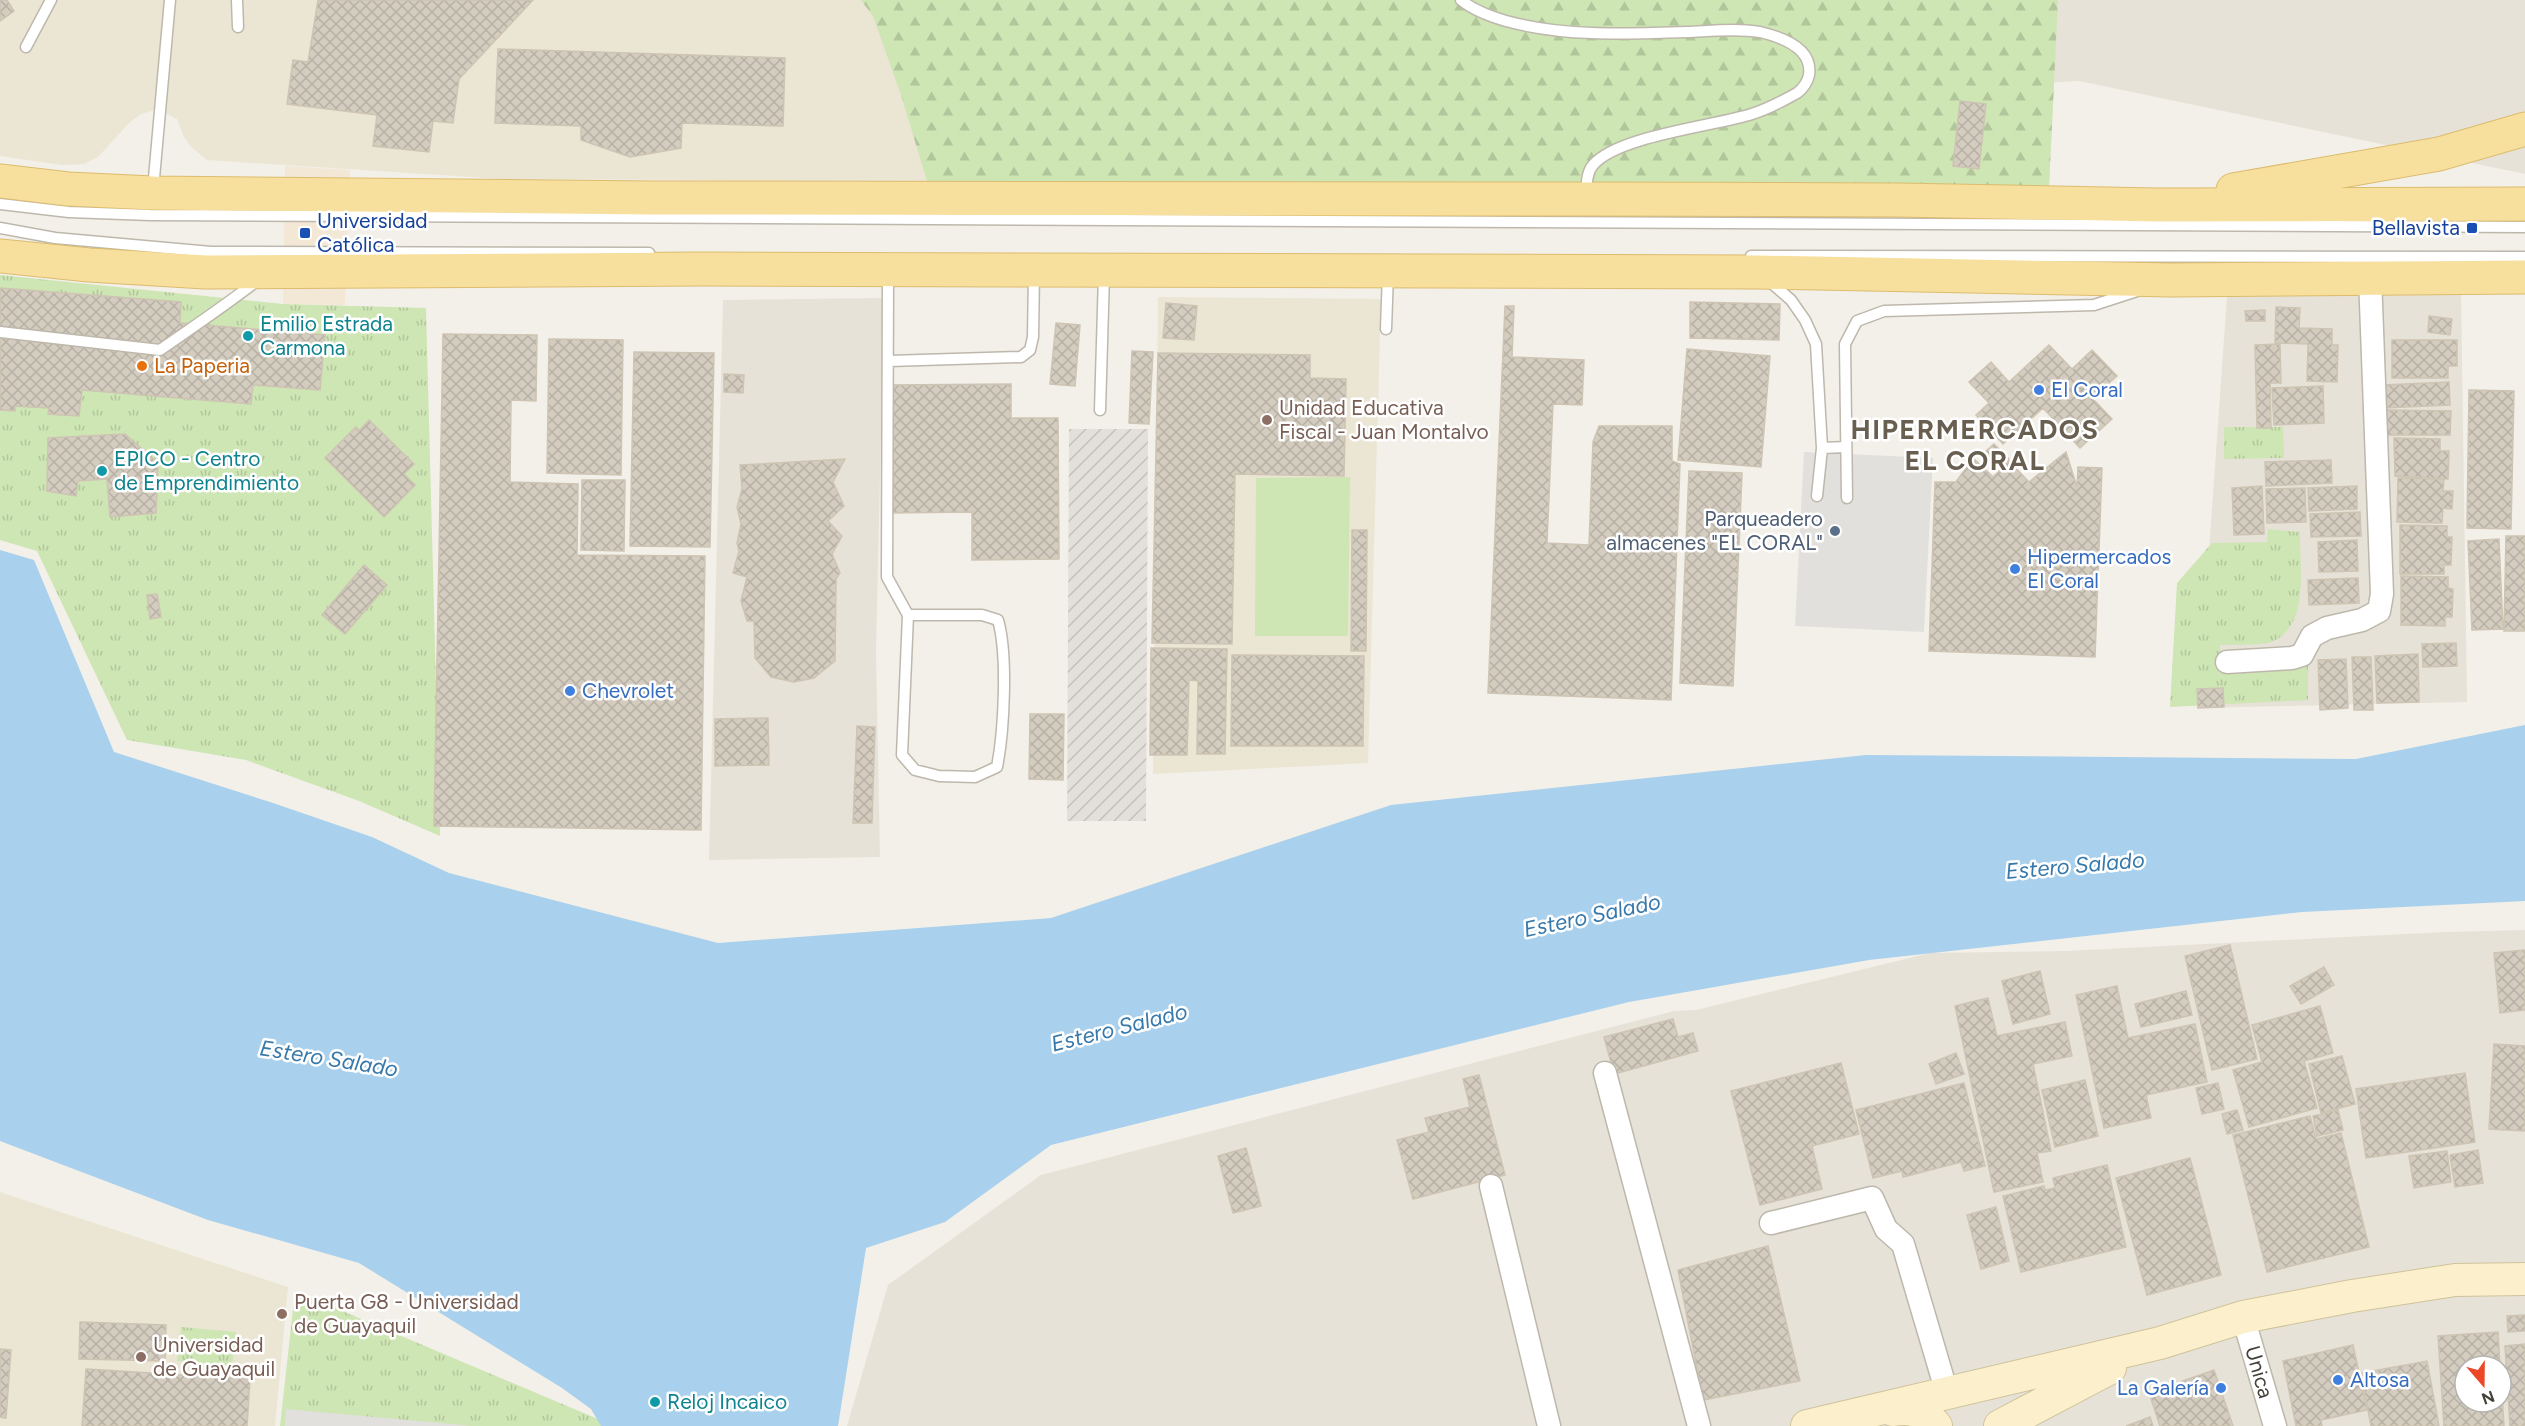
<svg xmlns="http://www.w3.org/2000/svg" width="2525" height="1426" font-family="Figtree,sans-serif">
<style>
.residential{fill:#e7e2d7;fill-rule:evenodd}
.commercial{fill:#f3e7d6}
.industrial{fill:url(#industrial-furrows)}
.education{fill:#ebe5d4}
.grass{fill:#cee5b4}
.forest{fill:url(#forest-firs)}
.park{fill:url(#park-tufts)}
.parking{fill:#e2e0dd}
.water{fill:#a9d0ec}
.building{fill:url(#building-cross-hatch);stroke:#cec4b3;stroke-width:1.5}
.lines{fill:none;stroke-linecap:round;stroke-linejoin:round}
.lane-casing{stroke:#beb8ac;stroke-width:13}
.street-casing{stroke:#beb8ac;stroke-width:25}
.secondary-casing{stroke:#d0c39b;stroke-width:34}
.primary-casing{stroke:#dcbc6e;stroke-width:35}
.lane{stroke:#fff;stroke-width:10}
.street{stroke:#fff;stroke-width:22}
.secondary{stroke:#fbf0cb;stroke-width:32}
.primary{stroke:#f7df9e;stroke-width:33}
.transit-dot{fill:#1a4fb4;stroke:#fff;stroke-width:2}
.culture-dot{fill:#0f9aa8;stroke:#fff;stroke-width:2}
.food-dot{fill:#e8710a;stroke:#fff;stroke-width:2}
.shop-dot{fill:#3f7fe0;stroke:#fff;stroke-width:2}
.education-dot{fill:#8d6e63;stroke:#fff;stroke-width:2}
.service-dot{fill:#5c6f8a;stroke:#fff;stroke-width:2}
.labels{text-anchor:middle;stroke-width:5;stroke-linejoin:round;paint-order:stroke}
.transit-label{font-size:21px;fill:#164399;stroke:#fff;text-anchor:start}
.culture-label{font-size:21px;fill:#0d838f;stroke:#fff;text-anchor:start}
.food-label{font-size:21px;fill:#c56008;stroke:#fff;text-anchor:start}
.shop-label{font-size:21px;fill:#366cbe;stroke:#fff;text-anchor:start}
.education-label{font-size:21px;fill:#785e54;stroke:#fff;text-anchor:start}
.service-label{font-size:21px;fill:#4e5e75;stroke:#fff;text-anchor:end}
.street-label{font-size:21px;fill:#464138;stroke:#fff}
.water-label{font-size:22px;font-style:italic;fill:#3879ab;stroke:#fff}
.district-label{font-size:27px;font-weight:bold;letter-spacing:1.5px;fill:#685f50;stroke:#fff}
</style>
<defs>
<pattern id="industrial-furrows" width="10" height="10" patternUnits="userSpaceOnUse" patternTransform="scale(1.5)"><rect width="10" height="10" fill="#e3dfda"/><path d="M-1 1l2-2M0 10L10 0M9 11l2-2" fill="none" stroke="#c4c1bc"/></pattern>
<pattern id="forest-firs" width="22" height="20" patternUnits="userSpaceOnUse" patternTransform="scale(1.5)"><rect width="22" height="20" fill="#cee5b4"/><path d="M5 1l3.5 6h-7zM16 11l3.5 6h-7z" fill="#b2c69c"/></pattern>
<pattern id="park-tufts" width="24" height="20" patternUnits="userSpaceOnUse" patternTransform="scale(1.5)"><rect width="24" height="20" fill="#cee5b4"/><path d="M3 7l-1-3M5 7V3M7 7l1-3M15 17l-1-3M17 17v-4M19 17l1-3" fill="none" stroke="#b2c69c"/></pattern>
<pattern id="building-cross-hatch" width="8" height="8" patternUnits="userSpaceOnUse" patternTransform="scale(1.5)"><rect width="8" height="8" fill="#d4ccbf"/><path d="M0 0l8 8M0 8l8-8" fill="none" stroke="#b7b0a5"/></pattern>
</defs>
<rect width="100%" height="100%" fill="#f3f0e9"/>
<path class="residential" d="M1491 0H2525V174L2079 81 1483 116Z
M2461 289 2467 702 2198 708 2227 296Z
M884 298 876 652 880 857 709 860 723 300Z
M2525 930V1426H847L888 1285 1041 1175 1674 1011 1696 1010 1930 953 2066 951 2445 932ZM2465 1366H2501V1402H2465Z"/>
<path class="commercial" d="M285 166 350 170 345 305 283 304Z"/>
<path class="industrial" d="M1069 429H1148L1146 821H1067Z"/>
<path class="education" d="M0 0H2058L2049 187 503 179 207 160 191 147 184 137 177 119 158 109 141 114 129 123 98 157 84 164 62 165 0 156Z
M1158 297 1381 299 1368 763 1153 774Z
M0 1192 288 1287 275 1426H0Z"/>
<path class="grass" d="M1350 477 1348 636H1255L1256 478Z"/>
<path class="forest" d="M861 0H2058L2049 187 927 181 901 95 873 16Z"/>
<path class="park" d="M0 275 283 304 426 308 440 836 359 801 246 760 127 740 37 551 0 540Z
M2224 427H2283L2284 458 2224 459Z
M2268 529 2300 532C2299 566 2311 626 2271 642 2259 646 2234 644 2220 645L2221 664H2308V700L2170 707 2177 583 2212 543 2267 542Z
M295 1291 612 1425V1426H280Z
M181 1327 236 1332 232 1366 177 1361Z"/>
<path class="parking" d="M1804 452 1933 458 1924 632 1795 626Z
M286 1409 473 1426H285Z"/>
<path class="water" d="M0 550 34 560 114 752 273 803 372 837 449 873 718 943 1051 918 1391 805 1866 755 2356 759 2525 725V901L2302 912 1869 960 1629 1002 1051 1145 945 1222 866 1248 838 1426H601L591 1409 562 1388 359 1263 208 1220 0 1141Z"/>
<path class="building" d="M0 0H7L14 11 0 21Z
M318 0H533L459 79 453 123 433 121 429 152 373 146 377 115 287 104 293 60 308 62Z
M498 49 785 58 783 126 682 123 681 148 630 157 581 140V126L495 123Z
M1960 101 1986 104 1979 169 1953 166Z
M0 288 181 302 180 323 325 335 320 390 253 385 251 404 82 390 79 416 48 414 49 408 15 406V411L0 410Z
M1690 302 1780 304 1779 340 1690 338Z
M1166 303 1197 306 1194 340 1163 338Z
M1505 306H1514L1512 357 1584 360 1582 405 1553 404 1547 543 1589 545 1593 442 1599 426H1672V461L1680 464 1671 700 1488 693Z
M2276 307 2300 308 2299 328 2332 329V345H2338L2337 382 2307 381 2308 344 2275 343Z
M2265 310V321H2246L2245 311Z
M2429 316 2452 319 2450 335 2428 332Z
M1056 323 1080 325 1075 386 1050 384Z
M443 334 537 335 536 401 511 400 510 482 578 484 577 555 705 556 701 830 434 826Z
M549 339 623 340 621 475 547 473Z
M2392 340H2457V366H2448V378H2392Z
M2280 344 2281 383H2270L2271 428H2257L2255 345Z
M2049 345 2072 369 2092 350 2117 376 2092 398 2112 419 2080 448 2043 408 2003 444 1976 415 1989 403 1969 382 1991 362 2009 382Z
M1687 349 1770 356 1761 467 1678 460Z
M1132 351 1153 352 1149 424 1129 423Z
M634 352 714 353 710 547 630 546Z
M1158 353 1310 355V378L1346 379 1344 476 1235 474 1232 644 1152 643Z
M724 374 744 375 743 393 724 392Z
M2449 382 2450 405 2384 408V385Z
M1011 384V418H1058L1059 559 972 560V512L891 513 890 385Z
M2323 386 2324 423 2274 425 2272 388Z
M2469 390 2514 391 2511 529 2467 528Z
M2385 410 2451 411 2450 435H2384Z
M369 420 414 464 404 474 415 485 384 517 325 458 356 427 359 431Z
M125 434 158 463 156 513 110 517 107 479 78 481 76 496 47 491 48 438Z
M2394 438 2440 439V451H2449L2448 479 2395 476Z
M1994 444 2009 459 2001 467 1985 452Z
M2066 452 2077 487 2078 467 2102 468 2095 657 1929 651 1935 482H1956L1973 458 1993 477 2009 461 2029 482Z
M845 459 833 482 844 506 828 521 842 536 832 554 840 573 836 579 835 661 814 678 794 682 771 677 755 658 754 621H747L741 601 747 577 733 573 739 551 737 543 741 524 737 507 742 489 740 465Z
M2331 460 2332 483 2266 486 2265 462Z
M1689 471 1742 473 1733 686 1680 683Z
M2398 478 2444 479 2443 491H2453L2452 509 2443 508 2442 523 2397 522Z
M582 480H625L624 551 581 550Z
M2262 486 2264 534 2234 535 2232 488Z
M2357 486V509L2309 511 2308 488Z
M2305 488 2306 522 2267 523 2266 489Z
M2360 512 2361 536 2311 537 2310 514Z
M2400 525 2447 526V537H2452L2451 565H2444V574H2400Z
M1352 530H1367L1366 651H1351Z
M2506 536H2525V631H2504Z
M2499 539 2503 629 2472 630 2468 541Z
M2357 540 2358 571 2319 572 2318 542Z
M364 565 387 585 345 634 322 615Z
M2401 576 2448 577V588L2453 589 2452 617H2445V626L2401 625Z
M2358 578 2359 603 2309 605 2308 580Z
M157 594 161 617 150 619 147 595Z
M2456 643 2457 666 2423 667 2422 644Z
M1151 648 1227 649 1225 754H1197L1198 681 1189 680 1187 755H1150Z
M2418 654 2419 702 2377 703 2375 656Z
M1232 655 1364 656 1363 746H1231Z
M2352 657H2371L2373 710H2354Z
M2346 659 2348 708 2320 710 2318 660Z
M2223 688 2224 707 2198 708 2197 689Z
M1030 714H1064L1063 780 1029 779Z
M768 718 769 765 715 766V719Z
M857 726 875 727 872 823H853Z
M2230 945 2257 1059 2212 1070 2185 956Z
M2525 950V1010L2500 1013 2494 953Z
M2324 967 2334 985 2301 1004 2290 986Z
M2040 971 2050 1014 2013 1024 2002 981Z
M2117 986 2128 1038 2195 1024 2207 1082 2146 1095 2151 1118 2104 1128 2076 995Z
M2186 991 2192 1015 2141 1027 2135 1004Z
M1988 998 1997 1036 2065 1022 2072 1056 2033 1064 2051 1151 2037 1153 2043 1182 1994 1192 1955 1006Z
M2320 1006 2333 1053 2304 1061 2317 1108 2249 1127 2233 1070 2262 1062 2252 1025Z
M1673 1019 1678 1037 1693 1033 1698 1051 1614 1074 1604 1037Z
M2494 1044 2525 1046V1131L2489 1129Z
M1956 1053 1964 1074 1936 1084 1929 1064Z
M2342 1056 2355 1104 2321 1113 2309 1064Z
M1841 1063 1859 1134 1812 1146 1822 1189 1760 1205 1731 1091Z
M2465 1073 2475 1142 2366 1158 2356 1089Z
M1479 1075 1505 1175 1413 1199 1397 1140 1429 1132 1425 1118 1470 1107 1463 1079Z
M2085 1080 2098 1136 2055 1147 2042 1090Z
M1964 1083 1985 1166 1964 1171 1961 1162 1903 1177 1902 1171 1873 1178 1856 1110Z
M2218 1083 2224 1109 2202 1114 2196 1088Z
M2237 1110 2243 1130 2227 1134 2222 1114Z
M2338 1110 2343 1130 2317 1136 2313 1116Z
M2310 1116 2316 1139 2341 1133 2369 1247 2267 1272 2233 1135Z
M1246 1148 1261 1206 1233 1213 1218 1156Z
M2478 1150 2483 1183 2455 1187 2450 1155Z
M2447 1151 2451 1182 2414 1188 2409 1156Z
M2190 1158 2221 1275 2147 1295 2116 1178Z
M2107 1165 2126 1247 2021 1272 2003 1196 2044 1186 2045 1190 2055 1188 2053 1178Z
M1996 1207 2009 1261 1981 1269 1967 1215Z
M1768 1246 1800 1381 1703 1400 1678 1270Z
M2525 1315V1331L2508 1332 2507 1316Z
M80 1322 166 1325 165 1361 79 1359Z
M2498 1332 2500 1366H2465V1402H2501V1380L2504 1426H2444L2438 1336Z
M2525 1344V1426H2510L2505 1346Z
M2353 1345 2367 1410 2321 1420 2322 1426H2296L2283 1361Z
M0 1349 11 1350 6 1418 0 1417Z
M2427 1361 2439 1426H2371L2361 1373Z
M86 1369 250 1379 247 1426H82Z
M2214 1370 2233 1426H2160L2149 1393Z
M2150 1417 2153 1426H2126Z"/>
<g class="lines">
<defs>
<path id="lane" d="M237 0 238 27
M1461 0C1473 10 1492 17 1506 21 1565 37 1627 34 1687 32 1711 31 1736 28 1760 32 1781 37 1813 48 1809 75 1808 81 1803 89 1797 93 1783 101 1767 109 1752 114 1714 126 1617 136 1593 165 1586 173 1587 185 1586 195
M26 47 51 0
M153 189 170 0
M0 204 69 212 150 215 2525 227
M0 228 55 238 211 252 649 253
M1751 256 2525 257
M888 273 887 577 908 615 902 755 915 770 939 776 975 777 997 767C1004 731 1008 655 998 620L982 615H908
M1768 280 1791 300 1805 320 1816 344 1822 448 1817 496
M1386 329 1388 273
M0 332 160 350C193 327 226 305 258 280
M889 361 1021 357 1030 350 1033 337 1034 272
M1100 410 1104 275
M1822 448 1846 447
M1847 498 1845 344 1857 321 1884 311 2094 305 2137 291"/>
<path id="street" d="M2227 662 2292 658 2302 655 2312 636 2327 628 2362 620 2379 611 2382 594 2370 277
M1605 1073 1699 1426
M1491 1186 1549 1426
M1771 1223 1872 1198 1886 1229 1903 1244 1947 1393
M2243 1317 2275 1426"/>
<path id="secondary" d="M1893 1410C1912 1407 1924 1411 1936 1426
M1807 1426 2160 1343 2243 1317 2352 1296 2455 1280 2525 1279
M2000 1426 2110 1368"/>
<path id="primary" d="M0 181 68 189 153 193 653 198 1586 199 1898 200 2157 205 2525 204
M2233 190 2439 154 2525 129
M0 256 89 265 205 272 702 269 1759 272 2171 280 2525 277"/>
</defs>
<use href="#lane" class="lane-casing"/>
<use href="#street" class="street-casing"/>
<use href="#secondary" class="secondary-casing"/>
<use href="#primary" class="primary-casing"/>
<use href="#lane" class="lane"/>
<use href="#street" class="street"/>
<use href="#secondary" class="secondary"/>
<use href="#primary" class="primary"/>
</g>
<g class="transit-dot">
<rect x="2466" y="222" width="12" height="12" rx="3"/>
<rect x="299" y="227" width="12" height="12" rx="3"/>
</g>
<g class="culture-dot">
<circle cx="248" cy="336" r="6"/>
<circle cx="102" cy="471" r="6"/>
<circle cx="655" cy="1402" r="6"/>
</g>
<circle class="food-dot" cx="142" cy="366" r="6"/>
<g class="shop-dot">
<circle cx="2039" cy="390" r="6"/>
<circle cx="2015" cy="569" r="6"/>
<circle cx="570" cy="691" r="6"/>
<circle cx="2338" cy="1380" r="6"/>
<circle cx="2221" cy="1388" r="6"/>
</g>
<g class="education-dot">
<circle cx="1267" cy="420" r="6"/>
<circle cx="282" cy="1314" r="6"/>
<circle cx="141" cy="1357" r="6"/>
</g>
<circle class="service-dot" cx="1835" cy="531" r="6"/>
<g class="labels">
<g class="transit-label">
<text x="317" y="228">Universidad<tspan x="317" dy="24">Católica</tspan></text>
<text x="2460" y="235" text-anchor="end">Bellavista</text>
</g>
<g class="culture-label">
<text x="260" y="331">Emilio Estrada<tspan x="260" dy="24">Carmona</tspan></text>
<text x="114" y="466">EPICO - Centro<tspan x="114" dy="24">de Emprendimiento</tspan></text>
<text x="667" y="1409">Reloj Incaico</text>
</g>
<g class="food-label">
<text x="154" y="373">La Paperia</text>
</g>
<g class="shop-label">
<text x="2051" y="397">El Coral</text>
<text x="2027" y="564">Hipermercados<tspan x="2027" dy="24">El Coral</tspan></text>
<text x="582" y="698">Chevrolet</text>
<text x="2350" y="1387">Altosa</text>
<text x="2209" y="1395" text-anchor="end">La Galería</text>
</g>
<g class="education-label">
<text x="1279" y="415">Unidad Educativa<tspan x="1279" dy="24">Fiscal - Juan Montalvo</tspan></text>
<text x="294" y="1309">Puerta G8 - Universidad<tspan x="294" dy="24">de Guayaquil</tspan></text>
<text x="153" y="1352">Universidad<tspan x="153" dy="24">de Guayaquil</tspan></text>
</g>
<g class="service-label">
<text x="1823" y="526">Parqueadero<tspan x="1823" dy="24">almacenes "EL CORAL"</tspan></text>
</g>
<g class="street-label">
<text transform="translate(2259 1372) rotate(74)" y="7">Unica</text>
</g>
<g class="water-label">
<text transform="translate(2075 865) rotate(-5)" y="8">Estero Salado</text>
<text transform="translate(1592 915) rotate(-12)" y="8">Estero Salado</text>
<text transform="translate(1119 1027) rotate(-14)" y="8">Estero Salado</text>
<text transform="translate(329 1058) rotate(9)" y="8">Estero Salado</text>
</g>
<g class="district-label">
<text x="1975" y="439">HIPERMERCADOS<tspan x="1975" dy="31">EL CORAL</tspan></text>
</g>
</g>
<g transform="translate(2483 1384) rotate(160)"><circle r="28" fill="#ffffff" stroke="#b5b3af" stroke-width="1.5"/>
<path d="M0-4.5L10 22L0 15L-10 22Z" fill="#eb4728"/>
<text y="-9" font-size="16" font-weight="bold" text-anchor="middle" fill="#464138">N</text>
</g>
</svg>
